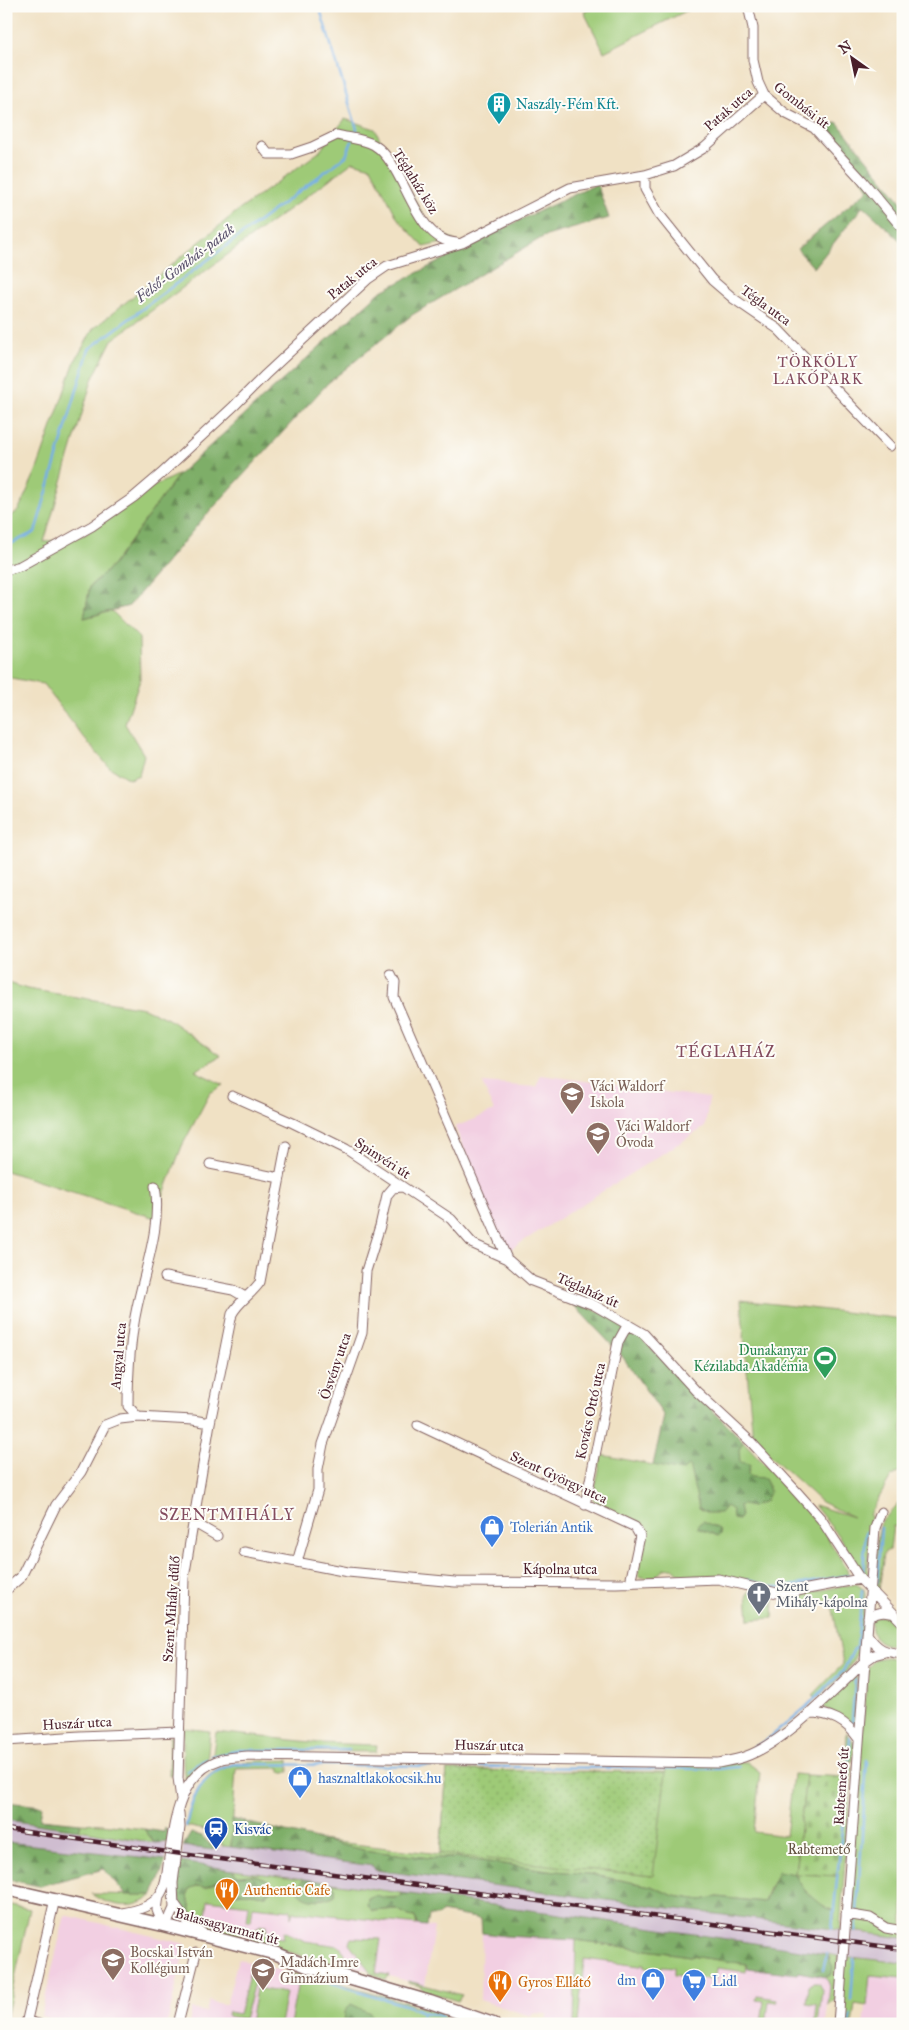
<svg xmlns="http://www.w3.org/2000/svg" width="909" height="2030" font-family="'IM FELL Great Primer',serif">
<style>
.built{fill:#f2cfe2}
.railway{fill:#cfbdd0}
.grass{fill:#9eca77;stroke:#747451}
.forest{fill:url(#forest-firs);stroke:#64664a}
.cemetery{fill:url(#cemetery-stones);stroke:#747451}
.garden{fill:url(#garden-dots);stroke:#747451}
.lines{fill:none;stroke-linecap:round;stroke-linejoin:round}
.stream{stroke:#76afe6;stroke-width:2.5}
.minor-casing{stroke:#846361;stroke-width:11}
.primary-casing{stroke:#846361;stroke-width:15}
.minor{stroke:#fff;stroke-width:9}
.primary{stroke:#fff;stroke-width:12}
.rail-casing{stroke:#4a1f2b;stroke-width:4.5}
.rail{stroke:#fdfcf7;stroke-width:2.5;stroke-dasharray:8;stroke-linecap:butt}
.labels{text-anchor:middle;stroke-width:4;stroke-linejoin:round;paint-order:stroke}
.culture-label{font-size:14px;fill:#0d838f;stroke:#fdfcf7;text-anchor:start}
.street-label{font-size:14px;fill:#4a1f2b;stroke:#fdfcf7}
.education-label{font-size:14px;fill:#785e54;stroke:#fdfcf7;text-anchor:start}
.leisure-label{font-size:14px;fill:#27864d;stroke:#fdfcf7;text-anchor:end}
.shop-label{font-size:14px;fill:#366cbe;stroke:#fdfcf7;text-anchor:start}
.worship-label{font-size:14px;fill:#5b616d;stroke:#fdfcf7;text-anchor:start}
.transit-label{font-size:14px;fill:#164399;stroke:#fdfcf7;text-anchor:start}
.park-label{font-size:14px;fill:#635242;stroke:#fdfcf7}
.food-label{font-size:14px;fill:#c56008;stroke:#fdfcf7;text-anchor:start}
.water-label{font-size:15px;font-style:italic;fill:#59516c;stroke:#fdfcf7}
.neighbourhood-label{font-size:15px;letter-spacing:1px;fill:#834b5e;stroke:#fdfcf7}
.quarter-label{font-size:16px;letter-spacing:1px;fill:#834b5e;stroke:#fdfcf7}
</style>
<defs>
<pattern id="forest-firs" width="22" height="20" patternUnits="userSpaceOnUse" patternTransform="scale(1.25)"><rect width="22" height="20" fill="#7eae68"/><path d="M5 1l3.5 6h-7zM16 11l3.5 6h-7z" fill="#698d56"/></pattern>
<pattern id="cemetery-stones" width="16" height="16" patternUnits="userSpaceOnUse" patternTransform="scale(1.25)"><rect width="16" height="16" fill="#9eca77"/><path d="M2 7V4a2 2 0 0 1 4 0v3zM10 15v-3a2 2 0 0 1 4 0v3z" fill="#8aad67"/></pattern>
<pattern id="garden-dots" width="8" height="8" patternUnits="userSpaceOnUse" patternTransform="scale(1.25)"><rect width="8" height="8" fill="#9eca77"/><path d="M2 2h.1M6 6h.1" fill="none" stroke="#8aad67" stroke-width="1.8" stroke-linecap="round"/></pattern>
</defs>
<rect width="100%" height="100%" fill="#fdfcf7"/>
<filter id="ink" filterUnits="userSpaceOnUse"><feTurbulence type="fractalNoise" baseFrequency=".02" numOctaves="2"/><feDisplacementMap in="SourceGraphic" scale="10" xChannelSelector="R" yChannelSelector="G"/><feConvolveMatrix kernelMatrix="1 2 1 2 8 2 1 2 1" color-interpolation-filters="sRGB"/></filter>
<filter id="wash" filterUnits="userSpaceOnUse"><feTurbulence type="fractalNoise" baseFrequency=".0096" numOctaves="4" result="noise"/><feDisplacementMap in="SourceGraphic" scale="20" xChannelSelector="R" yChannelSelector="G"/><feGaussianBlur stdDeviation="1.12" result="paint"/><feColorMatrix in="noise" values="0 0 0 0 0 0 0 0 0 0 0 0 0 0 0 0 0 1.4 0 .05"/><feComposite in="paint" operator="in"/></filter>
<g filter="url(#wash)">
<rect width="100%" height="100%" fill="#f0e1c4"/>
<path class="built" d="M541 1075 709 1098 705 1127 506 1252 455 1127 494 1111 482 1083 536 1087Z
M208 1900 434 1927 425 1986 204 1925Z
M65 1915 186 1944 167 2024H68L41 2016Z
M482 1933 505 1936 576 1940 574 2024H547V2014L532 2013 531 2016 480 2000Z
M579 1941 821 1975 826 1977 830 1986 826 2024H576Z
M238 1959 293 1974 292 1980 298 1981 290 2024H189L192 2009 206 2012 209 2001 226 2005Z
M870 1975 903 1978V2024H864Z"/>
<path class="railway" d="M6 1820 168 1844 166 1860 6 1842Z
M183 1846 213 1850 222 1846 231 1847 373 1866 376 1870 903 1938V1963L827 1954 567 1915 196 1865 181 1862Z"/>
<path class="grass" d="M597 6H696L604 52 584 12Z
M345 119 375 129 387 153 432 229 454 240 424 247 398 219 371 167 353 162 112 340 92 380 44 542 84 535 152 487 179 474 112 566 90 586 84 618 112 611 139 638 140 680 125 724 144 755 139 775 129 779 109 767 83 737 43 684 6 677V519L18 511 37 469 75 361 93 329 235 213 319 152Z
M6 982 27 989 144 1008 168 1019 221 1056 195 1071 224 1085 210 1093 182 1146 155 1218 6 1171Z
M741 1300 903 1319V1470L891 1477 869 1515 871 1516 867 1581 855 1567 843 1542 814 1505 853 1517 821 1502 753 1440Z
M743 1441 818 1523 847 1569 848 1574 846 1577 801 1586 781 1588H768L723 1575 682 1576 673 1568 664 1569C656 1577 650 1580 639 1576L638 1568 645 1531 639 1525 595 1504 593 1498 602 1455 653 1465Z
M903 1499V1529L893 1526 890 1549 884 1553 879 1590 873 1587 878 1533 881 1522Z
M856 1584 864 1589 865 1594 861 1644 858 1651 847 1671 818 1698 813 1695 843 1664 832 1604 825 1600 791 1605V1599L787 1596Z
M750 1591 768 1594 774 1599 773 1618 749 1620 747 1594Z
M889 1615 903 1629V1648C880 1643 871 1644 871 1618Z
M887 1657 903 1660V1773L900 1798 903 1799V1938L844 1930 868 1668 875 1659Z
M855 1676 857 1678 855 1722 852 1723 823 1707Z
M183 1728 210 1731 207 1763 189 1779H186C181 1775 184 1738 183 1728Z
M216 1732 320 1743 377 1745 376 1752 248 1751 232 1753 212 1760Z
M847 1732 854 1744 853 1761 840 1762 846 1757Z
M170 1736C180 1744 175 1764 175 1775L169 1776Z
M289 1760V1772H281L280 1768 236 1769 231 1847 222 1846V1843H219L205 1830 186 1826C198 1758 231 1762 289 1760Z
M667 1762H747L760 1772 754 1832 786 1836 793 1774 806 1775 795 1873 838 1876 848 1778 845 1777 846 1767H852L840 1930 832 1929 835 1912 815 1902 801 1887 769 1888 764 1902 717 1897 702 1900 674 1896 651 1886 588 1874 556 1871 458 1858H430L363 1850 318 1840 440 1854 447 1770H492L485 1857 652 1876Z
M81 1823 102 1824 144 1829 155 1843 79 1830Z
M233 1870 304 1879 297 1888C309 1899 319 1904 335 1895V1888L332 1883 402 1893 401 1897 384 1898 373 1911 397 1909 409 1916 415 1917 417 1925 304 1912H293L291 1918V1910L253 1906 251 1921H247L249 1905 208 1900 206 1916 208 1917V1924L238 1930 246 1925C246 1930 241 1934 236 1936L201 1927 192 1920C194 1911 186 1903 189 1889L196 1886 207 1887 220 1879 226 1884 231 1894 251 1893 266 1895 255 1875 237 1876Z
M91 1894 153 1895C135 1912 109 1906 91 1894Z
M6 1904 30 1909 6 2019Z
M261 1925H267L266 1936 283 1938 284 1931 305 1941 339 1946 345 1953V1962L338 1966 254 1942 252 1936 256 1928Z
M351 1938 381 1939 376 1973 389 1975 386 1980 372 1974 349 1943Z
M576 1940 747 1964 746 1972 716 1968 715 1980 674 1975V1967L662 1966 661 1969 644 1967V1964H641L640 1966 584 1959 578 2024H574Z
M827 1954 838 1956 835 2000 828 2005 830 1986 826 1977 832 1974 830 1958Z
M842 1956 903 1963V1978L870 1975 867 2006 855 2004 852 2024H840Z
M252 1963 259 1965 244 2019 227 2016 228 2012 239 2014Z
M293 1974 308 1977 316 1976 442 2013 449 2024H443L432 2020 431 2024H373L374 2021H344V2024H290L298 1982 292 1980Z
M408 1981 462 1995 458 2001 424 1991 420 1986 408 1983Z
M813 1983H818L822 1990 818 2024H815L817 2005 807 2003 809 1986Z
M256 1988 286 1993 280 2024H250Z
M757 1996 777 1999V2002L769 2001 766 2024H761L764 2001 756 2000Z"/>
<path class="forest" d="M837 122 903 204V243L863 206 814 268 797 249 869 189 826 130Z
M597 184 609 218 543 237 412 315 328 383 201 521 129 606 84 618 90 586 112 566 179 474 380 292 520 220Z
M567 1298 627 1324 743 1441 739 1450 740 1462 750 1464 748 1474 751 1477 765 1478 770 1491 765 1501 752 1507 743 1505 739 1506 741 1516 738 1520 733 1519 732 1510 726 1506 720 1513H708L699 1508 689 1465 682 1471 653 1465 664 1416 622 1356Z
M703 1521 719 1529 721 1534 718 1536 698 1528 699 1524Z
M6 1802 42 1806 40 1819 81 1823 79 1830 6 1820Z
M232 1819 363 1850 430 1858H458L556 1871 588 1874 651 1886 674 1896 702 1900 717 1897 764 1902 778 1871 795 1874C804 1894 816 1902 835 1912L832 1929 375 1870 373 1866 231 1847Z
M165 1828C169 1832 168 1836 168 1842L155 1843 144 1829 164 1832Z
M191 1833 202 1836 214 1848 213 1850 183 1846Z
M6 1842 166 1860 153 1895H126L104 1869 39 1886 6 1879Z
M181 1862 233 1870 237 1876 255 1875 268 1880 273 1890 266 1895 251 1893 231 1894 226 1884 220 1879 206 1887 196 1886 189 1889C186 1903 194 1911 192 1920 176 1903 173 1883 181 1862Z
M304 1879 332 1883 335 1888V1895C323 1902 303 1902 297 1888Z
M402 1893 567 1915 827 1954 833 1967 832 1974 826 1977 798 1972 797 1974 748 1968 747 1964 576 1940 505 1936 482 1933 481 1919 441 1912 437 1916H429L427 1926 417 1925 415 1917 409 1916 397 1909 372 1911 367 1905 368 1898 375 1895C384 1898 391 1899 401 1897Z
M351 2004 370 2013 375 2021 373 2024H344L345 2012Z"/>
<path class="cemetery" d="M806 1775 848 1777 838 1876 795 1874Z"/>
<path class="garden" d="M447 1770 666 1772 653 1876 440 1854Z"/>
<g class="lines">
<path class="stream" d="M319 6 357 129 354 136
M6 546 35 532 89 349 346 156 352 141
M863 1572 866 1532
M747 1580 772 1587H787L849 1575
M877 1582 881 1528
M857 1649 862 1590
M852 1722 855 1680
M754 1747 767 1740 804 1709 843 1671 854 1649 857 1647
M212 1756 240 1750H349
M849 1759 850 1737
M187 1771 206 1759
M186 1826C192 1796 202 1772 235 1764L718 1769 739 1767
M857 1911 867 1760
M832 1929 848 1769
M856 1932 857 1919
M823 1970 827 1954
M316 1978 411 2007 423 2012 442 2016
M851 2000 854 1958
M420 2024 423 2012
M849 2024 850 2015"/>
</g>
</g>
<g filter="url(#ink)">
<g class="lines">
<defs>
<path id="minor" d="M748 6 753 28V60L758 82 764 95 785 113 814 128 862 180 903 229
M262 146 268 154H291L312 147 337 135C348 138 364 139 374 145 406 164 413 241 457 243
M645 175V189L659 214 712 280 734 299 778 329 890 446
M6 570 20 566 92 526 134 497 161 474 234 406 265 375 368 279 387 266 462 243 570 188 645 175 674 166 704 148 764 95
M391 975 395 983 394 997 507 1259 532 1281 594 1305 644 1334 696 1391 751 1442 797 1492 821 1519 860 1579
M232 1096 293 1123 346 1149 451 1219 473 1244 507 1259
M210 1164 280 1178
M165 1277 233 1290 245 1297
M138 1417 193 1420 210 1423 184 1578 178 1778 181 1799
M210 1423 232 1314C239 1301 252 1294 260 1282L286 1146
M418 1425 635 1527 640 1536 630 1583
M585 1505 618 1342 628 1324
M193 1522 217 1536
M244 1552 348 1572 455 1582 616 1583 718 1579 777 1593 792 1592 860 1579 903 1623
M297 1562 318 1490V1469L323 1444 362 1333 366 1271 380 1226 387 1195 393 1188 402 1187
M6 1590 21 1577 56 1505 81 1472 105 1425 120 1419 138 1417 128 1406C128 1372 130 1339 137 1307 145 1269 162 1224 155 1186
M868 1617C878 1612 883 1611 895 1614
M867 1634C878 1650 884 1652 903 1654
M809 1713C831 1713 846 1721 859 1739
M6 1741 80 1736 179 1732
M159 1896 157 1910 163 1925 170 1917 174 1908 173 1883 180 1827 179 1813
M174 1903 187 1921 201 1932
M122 1913C135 1911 151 1907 159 1896 167 1886 167 1870 169 1858 174 1822 179 1772 222 1759 230 1757 239 1757 248 1756L718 1763C727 1761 736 1760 744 1757 783 1744 834 1691 864 1662L874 1655 885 1652
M846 1914 870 1918 886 1928 903 1931
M27 2021 39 2024
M26 2024 55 1899
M178 2024 196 1953
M838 2024 875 1528 881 1512"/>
<path id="primary" d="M6 1889 163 1925 277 1954 307 1966 430 2002 493 2024"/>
</defs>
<use href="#minor" class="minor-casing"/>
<use href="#primary" class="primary-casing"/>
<use href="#minor" class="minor"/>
<use href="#primary" class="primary"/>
<defs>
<path id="rail" d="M6 1829 182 1854 903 1949"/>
</defs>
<use href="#rail" class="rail-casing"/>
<use href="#rail" class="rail"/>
</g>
</g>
<defs>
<symbol id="building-pin" viewBox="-11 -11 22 30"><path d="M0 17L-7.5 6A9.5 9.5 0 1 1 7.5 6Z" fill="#0f9aa8" stroke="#fdfcf7"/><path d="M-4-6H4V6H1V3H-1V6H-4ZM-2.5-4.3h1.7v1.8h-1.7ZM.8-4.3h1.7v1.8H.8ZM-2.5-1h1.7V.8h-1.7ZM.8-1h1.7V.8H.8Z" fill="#fff"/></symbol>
<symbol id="school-pin" viewBox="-11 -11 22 30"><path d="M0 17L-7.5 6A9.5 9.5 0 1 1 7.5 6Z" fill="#8d6e63" stroke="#fdfcf7"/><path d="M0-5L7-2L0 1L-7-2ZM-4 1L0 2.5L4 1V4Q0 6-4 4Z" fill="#fff"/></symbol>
<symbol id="stadium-pin" viewBox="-11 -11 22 30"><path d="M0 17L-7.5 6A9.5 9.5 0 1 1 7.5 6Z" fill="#2e9e5b" stroke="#fdfcf7"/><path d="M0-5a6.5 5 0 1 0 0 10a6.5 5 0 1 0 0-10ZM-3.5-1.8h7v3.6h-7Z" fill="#fff"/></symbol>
<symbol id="shop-pin" viewBox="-11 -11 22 30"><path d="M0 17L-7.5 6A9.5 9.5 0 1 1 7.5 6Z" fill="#3f7fe0" stroke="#fdfcf7"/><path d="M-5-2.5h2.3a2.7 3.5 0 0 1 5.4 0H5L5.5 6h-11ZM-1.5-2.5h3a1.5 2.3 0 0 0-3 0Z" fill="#fff"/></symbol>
<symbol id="church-pin" viewBox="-11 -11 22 30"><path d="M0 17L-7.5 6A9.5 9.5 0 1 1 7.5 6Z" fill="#6b7280" stroke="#fdfcf7"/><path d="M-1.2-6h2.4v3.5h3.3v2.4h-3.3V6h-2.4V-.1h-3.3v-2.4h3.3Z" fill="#fff"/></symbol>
<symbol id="station-pin" viewBox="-11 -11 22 30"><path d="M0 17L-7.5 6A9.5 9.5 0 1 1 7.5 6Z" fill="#1a4fb4" stroke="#fdfcf7"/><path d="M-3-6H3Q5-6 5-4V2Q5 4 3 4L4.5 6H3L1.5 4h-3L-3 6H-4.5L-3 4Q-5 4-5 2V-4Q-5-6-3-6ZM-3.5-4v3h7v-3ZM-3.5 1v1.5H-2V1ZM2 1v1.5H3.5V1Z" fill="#fff"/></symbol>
<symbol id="restaurant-pin" viewBox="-11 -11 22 30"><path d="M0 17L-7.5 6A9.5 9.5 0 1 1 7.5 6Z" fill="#e8710a" stroke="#fdfcf7"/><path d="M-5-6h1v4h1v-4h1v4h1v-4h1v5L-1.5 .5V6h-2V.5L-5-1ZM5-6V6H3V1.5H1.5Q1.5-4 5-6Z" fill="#fff"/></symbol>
<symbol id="supermarket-pin" viewBox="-11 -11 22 30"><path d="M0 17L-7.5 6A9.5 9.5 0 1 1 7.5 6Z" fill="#3f7fe0" stroke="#fdfcf7"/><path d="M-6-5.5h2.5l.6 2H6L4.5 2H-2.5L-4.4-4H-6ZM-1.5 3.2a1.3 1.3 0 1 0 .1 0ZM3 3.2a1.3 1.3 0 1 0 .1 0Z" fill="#fff"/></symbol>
</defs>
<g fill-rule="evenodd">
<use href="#building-pin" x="485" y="90" width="28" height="38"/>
<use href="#school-pin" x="558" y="1080" width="28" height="38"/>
<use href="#school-pin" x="584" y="1120" width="28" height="38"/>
<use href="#stadium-pin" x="811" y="1344" width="28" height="38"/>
<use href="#shop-pin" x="478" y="1513" width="28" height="38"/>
<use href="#church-pin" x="745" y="1580" width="28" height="38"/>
<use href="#shop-pin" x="286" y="1764" width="28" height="38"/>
<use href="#station-pin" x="202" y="1815" width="28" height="38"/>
<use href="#restaurant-pin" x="213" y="1876" width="28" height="38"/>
<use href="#school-pin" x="99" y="1946" width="28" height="38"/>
<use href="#school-pin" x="249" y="1956" width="28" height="38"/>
<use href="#shop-pin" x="639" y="1966" width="28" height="38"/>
<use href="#supermarket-pin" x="680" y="1967" width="28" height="38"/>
<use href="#restaurant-pin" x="486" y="1968" width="28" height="38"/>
</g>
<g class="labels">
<g class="culture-label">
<text x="516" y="109">Naszály-Fém Kft.</text>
</g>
<g class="street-label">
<text transform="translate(802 105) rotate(38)" y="5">Gombási út</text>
<text transform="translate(728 109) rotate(-41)" y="5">Patak utca</text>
<text transform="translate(416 181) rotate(58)" y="5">Téglaház köz</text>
<text transform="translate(352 278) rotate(-39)" y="5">Patak utca</text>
<text transform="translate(766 305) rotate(36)" y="5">Tégla utca</text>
<text transform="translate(383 1158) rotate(33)" y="5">Spinyéri út</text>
<text transform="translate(588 1290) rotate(24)" y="5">Téglaház út</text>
<text transform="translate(118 1356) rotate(-85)" y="5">Angyal utca</text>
<text transform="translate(335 1366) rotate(-71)" y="5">Ösvény utca</text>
<text transform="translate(590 1411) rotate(-78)" y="5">Kovács Ottó utca</text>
<text transform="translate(559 1477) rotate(25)" y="5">Szent György utca</text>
<text x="560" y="1574">Kápolna utca</text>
<text transform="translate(171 1609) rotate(-86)" y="5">Szent Mihály dűlő</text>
<text transform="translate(77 1723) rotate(-3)" y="5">Huszár utca</text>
<text transform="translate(489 1745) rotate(1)" y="5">Huszár utca</text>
<text transform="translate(841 1786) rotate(-86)" y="5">Rabtemető út</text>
<text transform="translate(227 1926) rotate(15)" y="5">Balassagyarmati út</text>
</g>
<g class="education-label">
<text x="590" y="1091">Váci Waldorf<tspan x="590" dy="16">Iskola</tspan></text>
<text x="616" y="1131">Váci Waldorf<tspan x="616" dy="16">Óvoda</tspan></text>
<text x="130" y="1957">Bocskai István<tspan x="130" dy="16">Kollégium</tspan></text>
<text x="280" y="1967">Madách Imre<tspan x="280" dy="16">Gimnázium</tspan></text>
</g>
<g class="leisure-label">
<text x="808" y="1355">Dunakanyar<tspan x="808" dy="16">Kézilabda Akadémia</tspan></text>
</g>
<g class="shop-label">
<text x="510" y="1532">Tolerián Antik</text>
<text x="318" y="1783">hasznaltlakokocsik.hu</text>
<text x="636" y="1985" text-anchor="end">dm</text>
<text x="712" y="1986">Lidl</text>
</g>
<g class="worship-label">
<text x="776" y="1591">Szent<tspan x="776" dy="16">Mihály-kápolna</tspan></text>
</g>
<g class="transit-label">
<text x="234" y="1834">Kisvác</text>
</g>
<g class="park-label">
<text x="819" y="1854">Rabtemető</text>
</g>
<g class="food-label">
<text x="244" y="1895">Authentic Cafe</text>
<text x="518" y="1987">Gyros Ellátó</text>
</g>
<g class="water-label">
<text transform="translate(185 263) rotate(-37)" y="5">Felső-Gombás-patak</text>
</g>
<g class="neighbourhood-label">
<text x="818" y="367">TÖRKÖLY<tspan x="818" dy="17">LAKÓPARK</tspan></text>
</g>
<g class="quarter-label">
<text x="726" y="1057">TÉGLAHÁZ</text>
<text x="227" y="1520">SZENTMIHÁLY</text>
</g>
</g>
<rect width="909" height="2030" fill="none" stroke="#fdfcf7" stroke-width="25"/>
<g transform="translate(852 58) rotate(327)" stroke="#fdfcf7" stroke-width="4" paint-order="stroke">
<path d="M0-4L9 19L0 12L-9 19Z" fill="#4a1f2b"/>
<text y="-8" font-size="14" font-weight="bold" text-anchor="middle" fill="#4a1f2b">N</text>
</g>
</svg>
